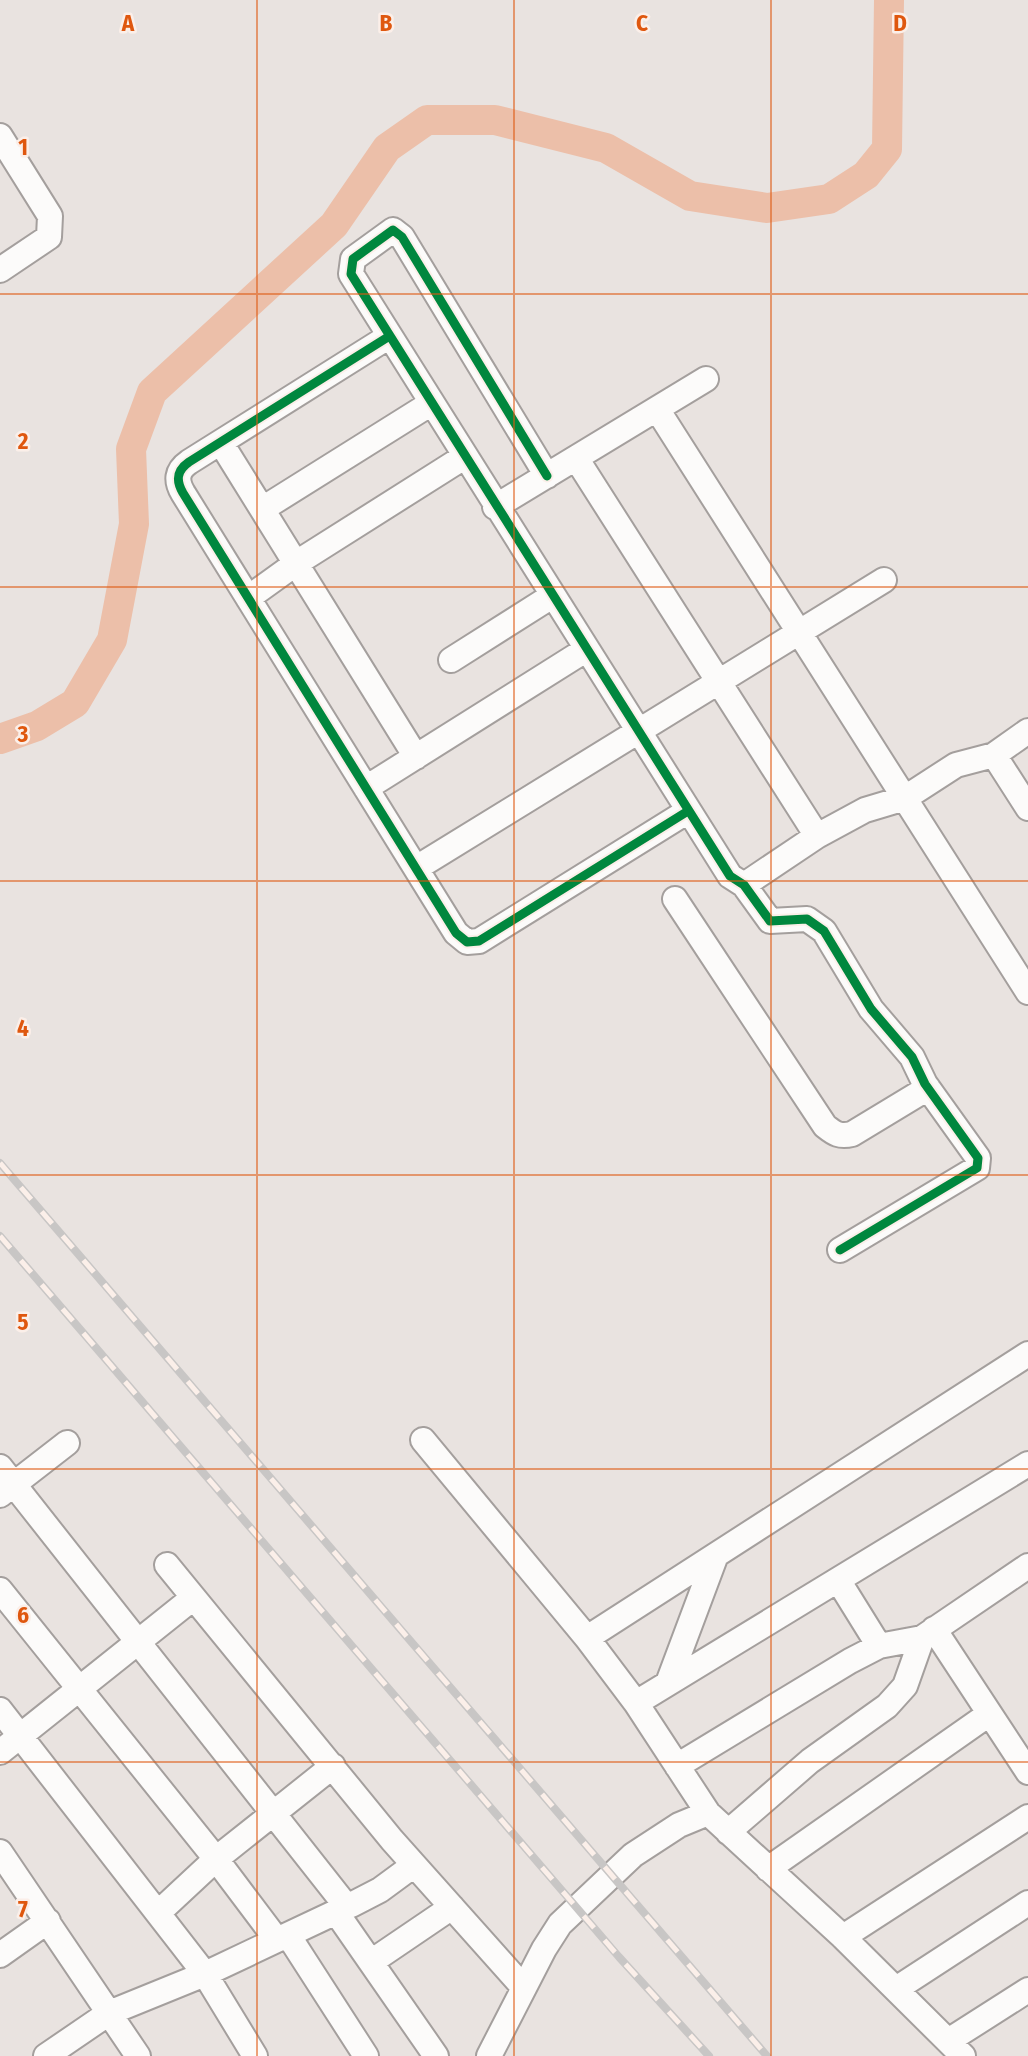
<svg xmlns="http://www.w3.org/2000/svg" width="1028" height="2056" font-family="'Fira Sans Condensed',sans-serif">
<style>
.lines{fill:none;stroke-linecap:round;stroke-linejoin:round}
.river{stroke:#ecbfa9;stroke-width:30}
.minor-casing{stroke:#a49f9d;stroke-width:28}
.minor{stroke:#fcfbfa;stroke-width:24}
.rail-casing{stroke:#c8c6c5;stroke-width:8}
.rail{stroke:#fbefe9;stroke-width:5;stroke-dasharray:16;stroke-linecap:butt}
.cycleway-casing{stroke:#fbefe9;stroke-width:13}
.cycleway{stroke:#00873e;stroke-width:9}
.grid{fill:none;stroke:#df570e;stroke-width:2;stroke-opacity:0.55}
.grid-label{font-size:23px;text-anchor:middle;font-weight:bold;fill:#df570e;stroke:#fbefe9;stroke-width:5;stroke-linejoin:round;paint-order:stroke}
</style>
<rect width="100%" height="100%" fill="#e9e3e0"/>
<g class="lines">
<path class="river" d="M0 739 37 726 75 703 112 640 134 524 131 449 152 392 334 225 387 148 427 120H495L606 148 690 196 767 208 829 199 866 175 887 149 889 0"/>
<defs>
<path id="minor" d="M0 136 50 216 49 237 0 270
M388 337 189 462C176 471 176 481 183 493L456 933 467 942 479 941 688 811
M657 409 1028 992
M221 443 416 757
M576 458 817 836
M547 476 402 237 393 230 353 259 351 274 730 876 744 885 770 921 807 919 824 931 871 1009 912 1057 925 1084 978 1158 977 1168 840 1250
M495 507 706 379
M264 508 430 404
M248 598 298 562 464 457
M451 660 552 596
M994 755 1028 808
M366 788 587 649
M418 867 884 580
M744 885 817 836 865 810 905 798 956 765 994 755 1028 731
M675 899 825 1126C835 1134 840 1137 852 1134L928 1088
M423 1440 587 1638
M0 1467 347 1907
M0 1495 67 1443
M167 1565 392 1840 524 1988
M838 1580 879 1646
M0 1590 216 1859 277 1940
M934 1629 1028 1772
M668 1683 716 1555
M636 1703 1028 1464
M0 1710 205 1974 255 2056
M0 1752 193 1598
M677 1766 850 1661 879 1646 922 1638 1028 1566
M708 1813 636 1703 587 1638 1028 1354
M728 1832 810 1761 887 1706 905 1686 922 1638
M0 1852 138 2056
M768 1869 989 1714
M336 1912 436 2056
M158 1913 216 1859 333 1766
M288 1935 366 2056
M843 1937 1028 1817
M0 1955 48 1921
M371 1962 452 1907
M896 1989 1028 1903
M948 2041 1028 1990
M46 2056 109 2013 205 1974 351 1905 380 1890 414 1865
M489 2056 544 1949 560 1924 633 1855 679 1825 708 1813 843 1937 963 2056"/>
</defs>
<use href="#minor" class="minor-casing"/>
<use href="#minor" class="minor"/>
<defs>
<path id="rail" d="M0 1163 767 2056
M0 1236 619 1957 709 2056"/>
</defs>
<use href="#rail" class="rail-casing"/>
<use href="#rail" class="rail"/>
<defs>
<path id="cycleway" d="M388 337 189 462C176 471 176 481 183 493L456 933 467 942 479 941 688 811
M547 476 402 237 393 230 353 259 351 274 730 876 744 885 770 921 807 919 824 931 871 1009 912 1057 925 1084 978 1158 977 1168 840 1250"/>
</defs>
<use href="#cycleway" class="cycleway-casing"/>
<use href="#cycleway" class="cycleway"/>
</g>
<path class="grid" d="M257 0V2056M514 0V2056M771 0V2056M0 294H1028M0 587H1028M0 881H1028M0 1175H1028M0 1469H1028M0 1762H1028"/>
<g class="grid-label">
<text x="128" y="31">A</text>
<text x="386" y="31">B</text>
<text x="642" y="31">C</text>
<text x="900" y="31">D</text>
<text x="23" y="155">1</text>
<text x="23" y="449">2</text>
<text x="23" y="742">3</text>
<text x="23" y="1036">4</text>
<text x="23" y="1330">5</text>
<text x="23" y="1623">6</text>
<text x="23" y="1917">7</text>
</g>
</svg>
